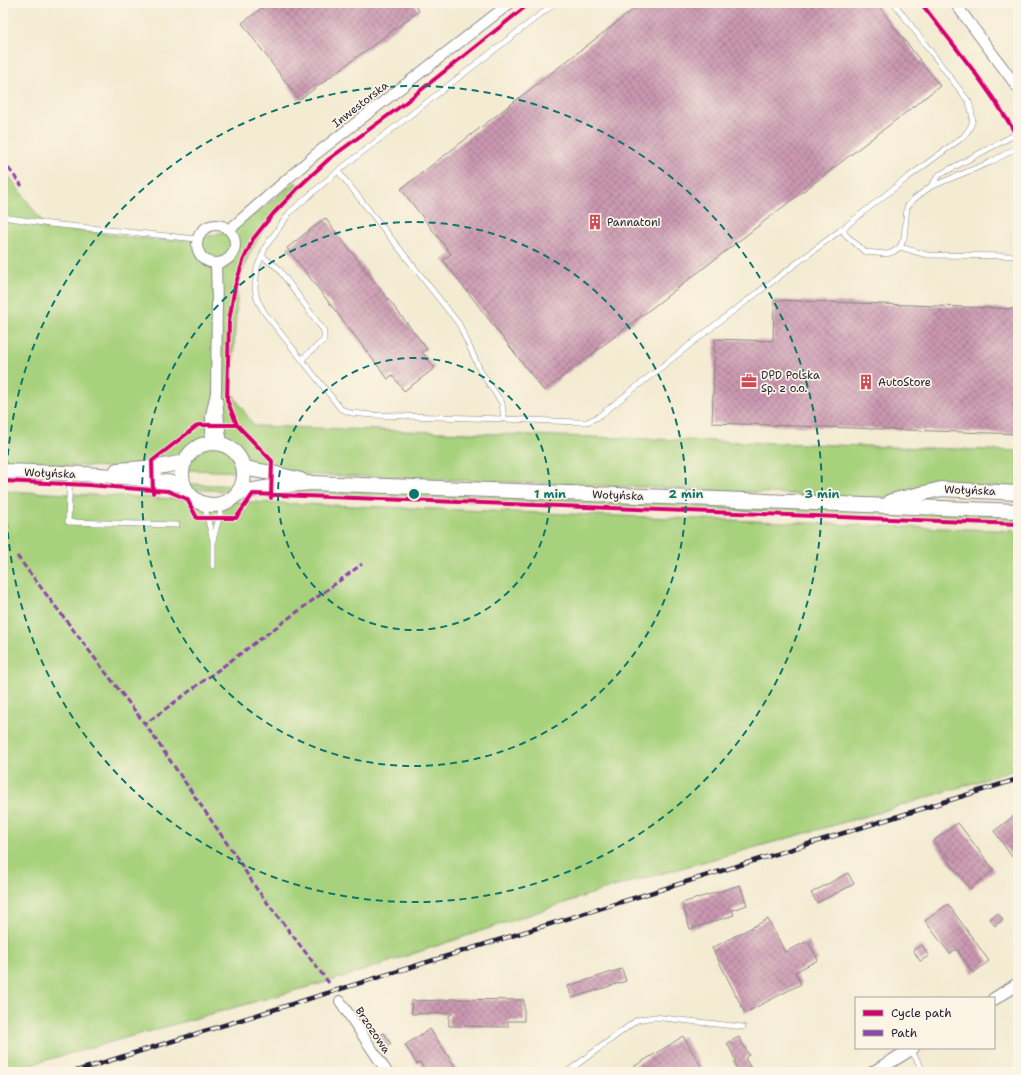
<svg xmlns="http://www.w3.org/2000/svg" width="1021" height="1075" font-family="'Shantell Sans',sans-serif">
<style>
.grass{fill:#a7d17c;stroke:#647a5c}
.building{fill:url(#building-cross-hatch)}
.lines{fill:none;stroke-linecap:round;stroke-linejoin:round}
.service-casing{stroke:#8a8686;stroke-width:6}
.minor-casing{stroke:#8a8686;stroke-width:12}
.tertiary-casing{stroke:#8a8686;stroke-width:14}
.secondary-casing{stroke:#8a8686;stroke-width:16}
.service{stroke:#fff;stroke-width:5}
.minor{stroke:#fff;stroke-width:10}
.tertiary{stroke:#fff;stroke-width:12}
.secondary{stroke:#fff;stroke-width:14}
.rail-casing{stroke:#22223b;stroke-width:4.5}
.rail{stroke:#fcf5e5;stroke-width:3;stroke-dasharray:9;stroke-linecap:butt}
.quiet{stroke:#8e44ad;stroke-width:3;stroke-dasharray:6 3;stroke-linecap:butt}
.cycleway-casing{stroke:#fcf5e5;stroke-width:6}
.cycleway{stroke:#d6006c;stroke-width:4}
.ring{fill:none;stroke:#0f766e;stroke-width:2;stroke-dasharray:7 5}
.labels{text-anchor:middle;stroke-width:3.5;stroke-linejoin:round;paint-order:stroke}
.street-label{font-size:11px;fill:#22223b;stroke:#fcf5e5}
.poi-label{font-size:11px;fill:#22223b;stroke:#fcf5e5;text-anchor:start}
.centre{fill:#0f766e;stroke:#fcf5e5;stroke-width:2}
.ring-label{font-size:12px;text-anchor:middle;font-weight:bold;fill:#0f766e;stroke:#fcf5e5;stroke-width:3.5;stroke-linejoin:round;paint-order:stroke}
</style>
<defs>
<pattern id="building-cross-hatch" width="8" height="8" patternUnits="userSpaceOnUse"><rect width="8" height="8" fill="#ca98b0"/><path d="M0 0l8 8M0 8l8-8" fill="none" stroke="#a47c90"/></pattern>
</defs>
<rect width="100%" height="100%" fill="#fcf5e5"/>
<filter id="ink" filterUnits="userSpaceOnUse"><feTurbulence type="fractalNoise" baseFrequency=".025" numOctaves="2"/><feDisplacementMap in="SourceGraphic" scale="8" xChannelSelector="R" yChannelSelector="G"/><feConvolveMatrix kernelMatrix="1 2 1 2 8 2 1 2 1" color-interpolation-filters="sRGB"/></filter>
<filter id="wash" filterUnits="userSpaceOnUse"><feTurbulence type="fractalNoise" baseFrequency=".012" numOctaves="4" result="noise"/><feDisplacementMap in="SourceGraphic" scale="16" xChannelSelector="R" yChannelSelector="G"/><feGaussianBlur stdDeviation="0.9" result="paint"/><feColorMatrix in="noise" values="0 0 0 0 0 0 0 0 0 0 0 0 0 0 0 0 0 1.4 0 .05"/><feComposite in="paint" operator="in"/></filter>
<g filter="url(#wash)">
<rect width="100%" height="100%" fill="#f3ebd2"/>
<path class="grass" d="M3 168 46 227 158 240 200 239 226 231 252 216 295 182 301 188 266 225 249 254 238 283 231 389V347L229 389 254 426 1018 451V488L946 485 883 499 691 489 3 463Z
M3 477 166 483 173 489 138 487 88 482 3 479Z
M190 484 1018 516V522L183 489Z
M3 491 222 501 1018 531V769L877 813 603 890 344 977 3 1072Z"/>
<g id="blocks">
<path class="building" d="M269 3H413L419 11 299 100 242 23Z
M642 3H876L940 86 544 391 443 260 451 254 401 189Z
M325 218 427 349 422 352 435 368 404 391 392 375 388 379 287 248Z
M774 300 1018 309V434L712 423 715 339 773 341Z
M1018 813V852L1012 857 994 831Z
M958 823 994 870 970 889 933 841Z
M848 873 854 884 817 903 811 893Z
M740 885 747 905 732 910 734 915 690 929 682 903Z
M948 904 989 961 973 973 956 949 950 954 925 921Z
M998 913 1003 920 995 926 990 919Z
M768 919 785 952 808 941 818 960 795 972 801 984 745 1013 712 948Z
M922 945 929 956 920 961 913 950Z
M622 969 626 981 572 998 568 986Z
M449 999 524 1000V1021H508V1027L449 1026V1016L453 1013 412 1014 411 1001 449 1000Z
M430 1029 459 1072H426L420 1062 417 1064 405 1045Z
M384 1033 391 1044 383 1049 376 1038Z
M683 1036 705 1072H625L671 1044Z
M739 1037 749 1055 745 1058 753 1072H739L734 1062 736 1061 727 1043Z"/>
</g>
</g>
<g filter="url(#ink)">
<use href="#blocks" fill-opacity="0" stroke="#8a8686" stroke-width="1"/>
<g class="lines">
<defs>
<path id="service" d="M894 3 969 102C974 119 975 124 963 137L907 178 842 229 846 235 865 252 887 254 893 252 900 247 904 238 907 207 914 199 930 187 991 162 1018 147
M338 171 459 324 481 372 502 403 504 419 577 422H587L598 417 720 321 842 229
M931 186 939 175 1018 133
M3 217 50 224 197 239
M900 247 927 255 1018 256
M262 256 278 268 324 331V340L302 359
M504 419 372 415 351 413 341 409 264 312 257 299 255 288 257 268 266 246 290 212 338 171 555 3
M70 475 68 522 177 525
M204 504 213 541V566
M213 540 223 503
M911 1050 924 1072
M567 1072 637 1020 654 1017 743 1027"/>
<path id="minor" d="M955 3 1018 88
M197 244a19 19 0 1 1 38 0a19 19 0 1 1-38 0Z
M229 230 316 154 510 3
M217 399C219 414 218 430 223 445
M208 443 211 435V415L216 393 217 303 216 263
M340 1001 387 1072"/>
<path id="tertiary" d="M994 999 1018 984
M874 1072 913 1048"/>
<path id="secondary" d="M182 474a31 31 0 1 1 62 0a31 31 0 1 1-62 0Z
M243 467 254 470 272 473 301 480
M117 470 158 467 185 462
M3 471C63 473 125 474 184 485
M237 494C261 487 286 485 312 483L1018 511
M891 501 941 489 1018 493"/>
</defs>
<use href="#service" class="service-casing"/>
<use href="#minor" class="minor-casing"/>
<use href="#tertiary" class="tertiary-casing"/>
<use href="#secondary" class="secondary-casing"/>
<use href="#service" class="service"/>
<use href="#minor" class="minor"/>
<use href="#tertiary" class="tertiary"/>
<use href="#secondary" class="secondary"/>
<defs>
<path id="rail" d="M73 1072 1018 779"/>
</defs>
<use href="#rail" class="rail-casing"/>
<use href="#rail" class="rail"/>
<path class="quiet" d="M3 161 22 186
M17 556 145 724
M329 983 256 888 235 855 145 724 362 564"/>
<defs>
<path id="cycleway" d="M921 3C955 47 991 90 1018 138
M237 425 227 400 229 321 235 286 243 261 253 239 273 214 301 185 329 159 401 106 530 3
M3 481 88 485 138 489 168 491 187 499 197 518H236L253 494 1018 524
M153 493 152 461 198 425H237L272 461 271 498"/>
</defs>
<use href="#cycleway" class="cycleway-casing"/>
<use href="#cycleway" class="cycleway"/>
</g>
</g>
<g class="ring">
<circle cx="414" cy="494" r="136"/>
<circle cx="414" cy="494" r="272"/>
<circle cx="414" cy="494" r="408"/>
</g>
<defs>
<symbol id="building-bare" viewBox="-9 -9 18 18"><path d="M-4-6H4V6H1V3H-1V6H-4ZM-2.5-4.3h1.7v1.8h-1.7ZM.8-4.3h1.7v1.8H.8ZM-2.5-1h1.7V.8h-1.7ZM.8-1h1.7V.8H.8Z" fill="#d1495b" stroke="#fcf5e5" stroke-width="2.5" paint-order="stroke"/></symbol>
<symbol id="office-bare" viewBox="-9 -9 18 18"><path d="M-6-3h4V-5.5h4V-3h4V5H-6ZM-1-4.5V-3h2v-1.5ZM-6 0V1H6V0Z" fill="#d1495b" stroke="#fcf5e5" stroke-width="2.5" paint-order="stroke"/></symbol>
</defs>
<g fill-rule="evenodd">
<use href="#building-bare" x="584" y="211" width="22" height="22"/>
<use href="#office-bare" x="738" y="370" width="22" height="22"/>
<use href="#building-bare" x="855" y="371" width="22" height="22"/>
</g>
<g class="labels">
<g class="street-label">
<text transform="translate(360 104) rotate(-38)" y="4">Inwestorska</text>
<text transform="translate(50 473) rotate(2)" y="4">Wołyńska</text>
<text transform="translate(970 490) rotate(2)" y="4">Wołyńska</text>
<text transform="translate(618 495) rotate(2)" y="4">Wołyńska</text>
<text transform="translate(373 1030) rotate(56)" y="4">Brzozowa</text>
</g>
<g class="poi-label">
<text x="607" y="226">Pannatoni</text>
<text x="761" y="379">DPD Polska<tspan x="761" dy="13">Sp. z o.o.</tspan></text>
<text x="878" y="386">AutoStore</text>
</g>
</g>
<circle cx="414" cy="494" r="6" class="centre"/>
<g class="ring-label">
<text x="550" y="498">1 min</text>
<text x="686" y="498">2 min</text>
<text x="822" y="498">3 min</text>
</g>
<rect width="1021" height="1075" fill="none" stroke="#fcf5e5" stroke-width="16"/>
<rect x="855" y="997" width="140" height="52" fill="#fcf5e5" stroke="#a5a1a1"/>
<rect x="863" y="1010" width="20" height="6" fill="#d6006c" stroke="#a5a1a1"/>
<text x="891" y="1017" font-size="12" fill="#22223b">Cycle path</text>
<rect x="863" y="1030" width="20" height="6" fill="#8e44ad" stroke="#a5a1a1"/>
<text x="891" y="1037" font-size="12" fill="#22223b">Path</text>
</svg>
